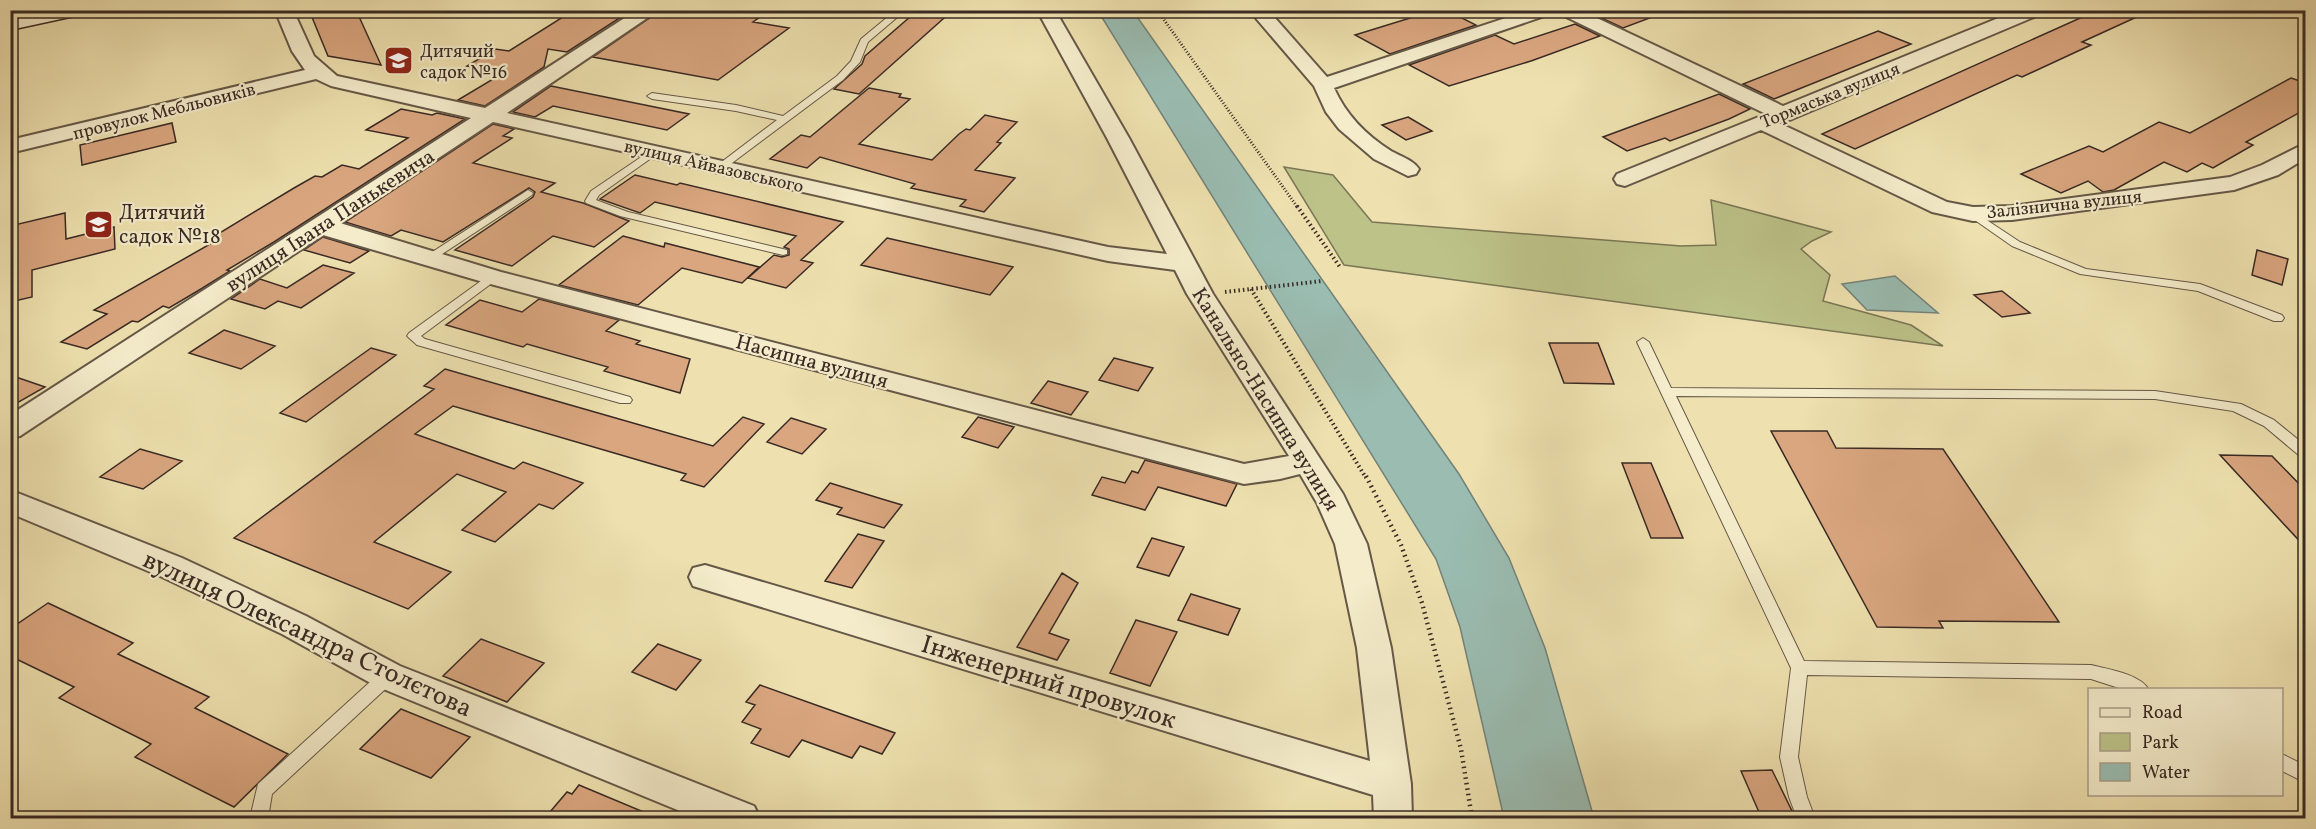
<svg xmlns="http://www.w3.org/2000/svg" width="2316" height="829" font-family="Vollkorn,serif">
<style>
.green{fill:#bcc288;stroke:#7a7656;stroke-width:1.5}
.water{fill:#9abcb1;stroke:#738279;stroke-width:1.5}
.building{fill:#d9a67f;stroke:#392a24;stroke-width:1.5}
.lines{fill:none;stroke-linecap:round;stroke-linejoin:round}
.lane-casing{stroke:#665847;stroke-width:2}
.street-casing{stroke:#665847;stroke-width:4}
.secondary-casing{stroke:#392a24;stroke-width:3}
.path-far2{stroke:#392a24;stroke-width:3;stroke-dasharray:1 2;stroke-linecap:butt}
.path-far1{stroke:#392a24;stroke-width:4;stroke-dasharray:1.5 3;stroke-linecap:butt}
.path{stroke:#392a24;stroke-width:4.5;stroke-dasharray:1.5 4;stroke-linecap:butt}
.lane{fill:#f4eccb;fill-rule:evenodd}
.street{fill:#f4eccb;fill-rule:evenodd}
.secondary{fill:#f4eccb;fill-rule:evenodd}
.labels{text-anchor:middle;stroke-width:4.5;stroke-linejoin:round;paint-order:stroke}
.far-poi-label{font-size:18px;fill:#392a24;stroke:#f4eccb;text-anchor:start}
.far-street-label{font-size:18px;fill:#392a24;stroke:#f4eccb}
.poi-label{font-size:21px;fill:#392a24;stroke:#f4eccb;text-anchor:start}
.street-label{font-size:21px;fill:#392a24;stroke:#f4eccb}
.near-street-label{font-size:26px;fill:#392a24;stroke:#f4eccb}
</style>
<rect width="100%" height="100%" fill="#eee1af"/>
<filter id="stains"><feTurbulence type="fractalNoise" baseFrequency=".00333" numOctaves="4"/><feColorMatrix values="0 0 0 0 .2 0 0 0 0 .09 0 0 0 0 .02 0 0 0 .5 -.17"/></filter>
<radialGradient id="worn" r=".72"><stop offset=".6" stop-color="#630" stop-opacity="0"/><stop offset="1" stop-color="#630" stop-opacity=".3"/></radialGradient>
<path class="green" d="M1284 167 1333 175 1372 222 1681 246 1716 245 1711 200 1831 232 1812 241 1801 249 1830 275 1823 301 1911 325 1943 346 1344 265Z"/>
<path class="water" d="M1098 11H1133L1459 474 1509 558 1545 648 1594 818H1504L1460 627 1436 559Z
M1895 276 1938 313 1867 310 1842 284Z"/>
<path class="building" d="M309 10H356L381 65 328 56Z
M574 10H632L567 52 548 49 544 67 485 106 458 100 505 72 467 66 495 49 509 51Z
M661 10H770L753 22 789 28 718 80 593 57Z
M918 10H953L859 94 834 89 862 64 865 56Z
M1436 10H1446L1476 25 1390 54 1355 35Z
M1613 10H1663V13L1623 28 1597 16Z
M2098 10H2152L2082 42 2091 45 2022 77 2017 75 1855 149 1822 134Z
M1575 24 1600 36 1531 61 1449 86 1409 65 1495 35 1514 44Z
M1878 31 1911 44 1774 99 1743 84Z
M2291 78 2306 83V109L2246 142 2253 145 2213 168 2202 163 2187 172 2164 162 2114 190 2103 192 2088 181 2061 193 2021 174 2089 146 2103 152 2159 122 2190 133Z
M551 86 689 114 667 130 553 106 535 117 513 112Z
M869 88 901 94 899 97 910 99 859 144 932 160 959 134 966 129 970 130 985 115 1017 122 997 142 1001 143 975 170 1015 178 984 212 960 206 966 200 911 188 915 184 820 157 807 168 770 159 801 135 810 137Z
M1719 94 1750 109 1729 119 1670 141 1665 138 1627 151 1603 137Z
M401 109 432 115 437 113 465 119 274 242 227 270 230 271 201 289 169 308 163 306 138 322 132 321 87 349 61 342 107 314 94 310 219 239 213 237 294 188 315 176 322 177 342 165 359 169 408 138 366 130Z
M1408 117 1432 131 1406 140 1382 125Z
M172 123 176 142 82 165 80 145Z
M493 124 514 129 503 136 512 138 473 163 555 183 541 192 583 203 629 221 594 247 553 236 512 266 455 250 533 197 535 192 529 188 443 242 401 230 391 236 345 222Z
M635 175 677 185 680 183 843 222 801 260 813 263 786 288 748 278 774 255 782 257 789 255V249L784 247 796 236 655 202 640 213 600 199Z
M65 213 66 239 114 227 115 249 32 270V297L10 302V226Z
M623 236 664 247 665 243 759 267 742 283 682 268 638 305 559 285Z
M323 237 369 251 350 263 304 250Z
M887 238 1013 267 990 295 861 265Z
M2257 250 2288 259 2282 285 2252 275Z
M323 265 354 273 301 308 278 301 265 309 231 299 260 279 287 288Z
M2002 291 2030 313 2002 317 1974 295Z
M539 299 619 320 606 331 640 341 636 344 690 359 680 393 604 371 608 367 527 344 523 347 446 325 480 300 522 312Z
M224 330 275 346 241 369 189 353Z
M1549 343H1598L1614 384 1564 383Z
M371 348 396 355 306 422 280 413Z
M1114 358 1153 368 1138 391 1099 380Z
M445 369 713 446 743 417 764 424 704 487 681 480 686 474 453 406 415 434 514 469 523 462 583 483 553 509 539 504 495 542 462 530 506 492 457 474 374 542 451 572 408 609 234 538 434 389 424 386Z
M10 375 45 387 10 407Z
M1048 381 1088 392 1071 415 1031 403Z
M978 417 1014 427 998 448 962 437Z
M791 418 826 429 802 454 767 442Z
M1771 431H1827L1836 448 1943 449 2059 622 1939 621 1943 628 1877 627Z
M140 449 182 461 143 489 100 477Z
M2220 455 2272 456 2306 491V548Z
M1145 460 1237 484 1226 506 1158 487 1145 510 1092 495 1102 477 1125 483 1132 471 1138 473Z
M1622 463H1651L1683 538H1651Z
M830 483 882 499 902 505 884 528 837 514 842 508 816 500Z
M858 534 884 541 852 588 825 581Z
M1152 538 1184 547 1169 576 1137 567Z
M1062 573 1078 583 1049 633 1069 640 1057 660 1017 647Z
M1191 594 1240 609 1228 635 1178 620Z
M48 603 133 643 118 654 209 697 195 708 288 754 234 807 135 757 151 744 59 698 74 687 10 656V629Z
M1136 620 1177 632 1150 686 1110 673Z
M481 639 544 663 507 702 443 676Z
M658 644 701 660 676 690 632 672Z
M760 685 830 710 895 733 882 754 860 746 852 758 802 740 789 757 751 743 761 729 742 722 755 705 746 702Z
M401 709 470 737 431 778 360 749Z
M1772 770 1794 815 1795 819H1762L1741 771Z
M579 785 658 818V819H544L567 792 572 794Z"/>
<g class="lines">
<defs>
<path id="lane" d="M872 10H892L901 14 868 42 860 62 843 80 724 169H716L715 167 777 120 736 111 652 99 647 96 652 93 736 105 783 116 837 76 851 61 861 39 890 15Z
M653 149 658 152 657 154 599 195 596 200 628 212 787 250V254L783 255 620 216 586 203 585 201 591 191Z
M528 190 533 193 532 195 433 260H425L423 258Z
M1973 211 2020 242 2086 269 2200 284 2282 315 2284 318 2282 321H2274L2198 291 2080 274 2012 246 1969 216V212Z
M492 273 498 277 496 280 421 336 425 339 630 397 632 400 630 403H620L417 345 407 336 409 333Z
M1643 338 1649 342 1671 388 2155 391 2241 404 2274 420 2306 446V459L2301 457 2264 426 2233 411 2155 399 1676 396 1804 661 2091 665C2107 669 2141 674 2149 690H2125L2091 679 1807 675 1798 757 1807 797 1815 818H1797L1789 797 1780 757 1791 668 1637 342Z
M388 669 394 671 396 676 394 681 272 794 268 818H250L258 784 382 671Z
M2282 754 2306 766V783L2282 771Z"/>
<path id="street" d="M275 10H293L314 56 337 76 485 108 637 10H659L507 113 1108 247 1167 254 1107 138 1037 10H1055L1129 138 1213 294 1343 494 1367 544 1391 648 1411 784 1412 818H1374L1373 795 693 586 689 577 693 568 705 565 1370 761 1357 648 1335 544 1317 503 1300 474 1280 479 1244 484 483 282 323 235 20 436 10 438V415L471 118 331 86 316 79 10 153V140L305 70 292 51ZM493 122 1108 261 1175 270 1187 294 1289 456 1244 464 501 272 340 223Z
M1249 10H1268L1327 77 1530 10H1580L1783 106 2018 10H2044L2041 14 1792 119 1779 123 1947 202 1973 207 2012 206 2230 177 2262 165 2306 143V158L2278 175 2234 190 2012 220 1973 221 1932 212 1761 130 1625 186 1617 184 1614 179 1617 174 1766 114 1556 12 1334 88C1346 115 1366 135 1391 151 1400 156 1413 160 1419 169L1416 174 1408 176 1374 159 1339 129 1326 112 1314 86Z
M10 490 182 558 306 616 400 666 754 806 760 818H697L376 686 282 634 160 576 10 513Z"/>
<path id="secondary" d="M44 10H87L84 14 10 30V18Z"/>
</defs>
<use href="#lane" class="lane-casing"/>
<use href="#street" class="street-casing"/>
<use href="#secondary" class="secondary-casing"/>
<path class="path-far2" d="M1157 10 1298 208"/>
<path class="path-far1" d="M1297 206 1340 267
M1251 289 1366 478
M1225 292 1322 281"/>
<path class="path" d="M1366 476 1401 545 1422 603 1461 749 1472 818"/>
<use href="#lane" class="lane"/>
<use href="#street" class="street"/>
<use href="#secondary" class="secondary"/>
</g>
<defs>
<symbol id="school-square" viewBox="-11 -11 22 22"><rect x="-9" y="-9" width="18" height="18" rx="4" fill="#8f2418" stroke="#f4eccb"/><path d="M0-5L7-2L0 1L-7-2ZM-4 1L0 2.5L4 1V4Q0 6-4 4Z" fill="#fff"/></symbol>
</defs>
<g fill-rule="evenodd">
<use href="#school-square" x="382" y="44" width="33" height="33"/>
<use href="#school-square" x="82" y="208" width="33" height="33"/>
</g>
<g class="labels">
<g class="far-poi-label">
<text x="420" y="57">Дитячий<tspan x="420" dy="21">садок №16</tspan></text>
</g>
<g class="far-street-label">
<text transform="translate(1830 95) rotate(-22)" y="6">Тормаська вулиця</text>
<text transform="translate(164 111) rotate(-14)" y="6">провулок Мебльовиків</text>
<text transform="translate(714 166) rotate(13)" y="6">вулиця Айвазовського</text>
<text transform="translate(2064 204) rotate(-6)" y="6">Залізнична вулиця</text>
</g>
<g class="poi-label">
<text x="119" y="219">Дитячий<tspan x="119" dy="24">садок №18</tspan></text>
</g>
<g class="street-label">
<text transform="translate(330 220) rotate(-33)" y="7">вулиця Івана Панькевича</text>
<text transform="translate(812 361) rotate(15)" y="7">Насипна вулиця</text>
<text transform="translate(1266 399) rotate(58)" y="7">Канально-Насипна вулиця</text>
</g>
<g class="near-street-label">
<text transform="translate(308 633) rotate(25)" y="9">вулиця Олександра Столєтова</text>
<text transform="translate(1049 681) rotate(17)" y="9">Інженерний провулок</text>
</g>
</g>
<rect width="2316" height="829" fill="none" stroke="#eee1af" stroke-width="36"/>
<rect x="12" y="12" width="2292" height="805" fill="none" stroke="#392a24" stroke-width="3"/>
<rect x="18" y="18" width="2280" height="793" fill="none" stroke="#392a24" stroke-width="1.5"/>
<rect x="2088" y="688" width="195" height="108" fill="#f4eccb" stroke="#a99e88" stroke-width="1.5"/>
<rect x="2100" y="708" width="30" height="9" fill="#f4eccb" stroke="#a99e88" stroke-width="1.5"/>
<text x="2142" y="718" font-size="18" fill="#392a24">Road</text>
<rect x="2100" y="733" width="30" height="18" fill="#bcc288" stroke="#a99e88" stroke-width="1.5"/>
<text x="2142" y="748" font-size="18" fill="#392a24">Park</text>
<rect x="2100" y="763" width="30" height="18" fill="#9abcb1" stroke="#a99e88" stroke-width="1.5"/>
<text x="2142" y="778" font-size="18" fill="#392a24">Water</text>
<rect width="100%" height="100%" filter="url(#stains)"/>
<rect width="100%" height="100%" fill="url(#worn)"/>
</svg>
